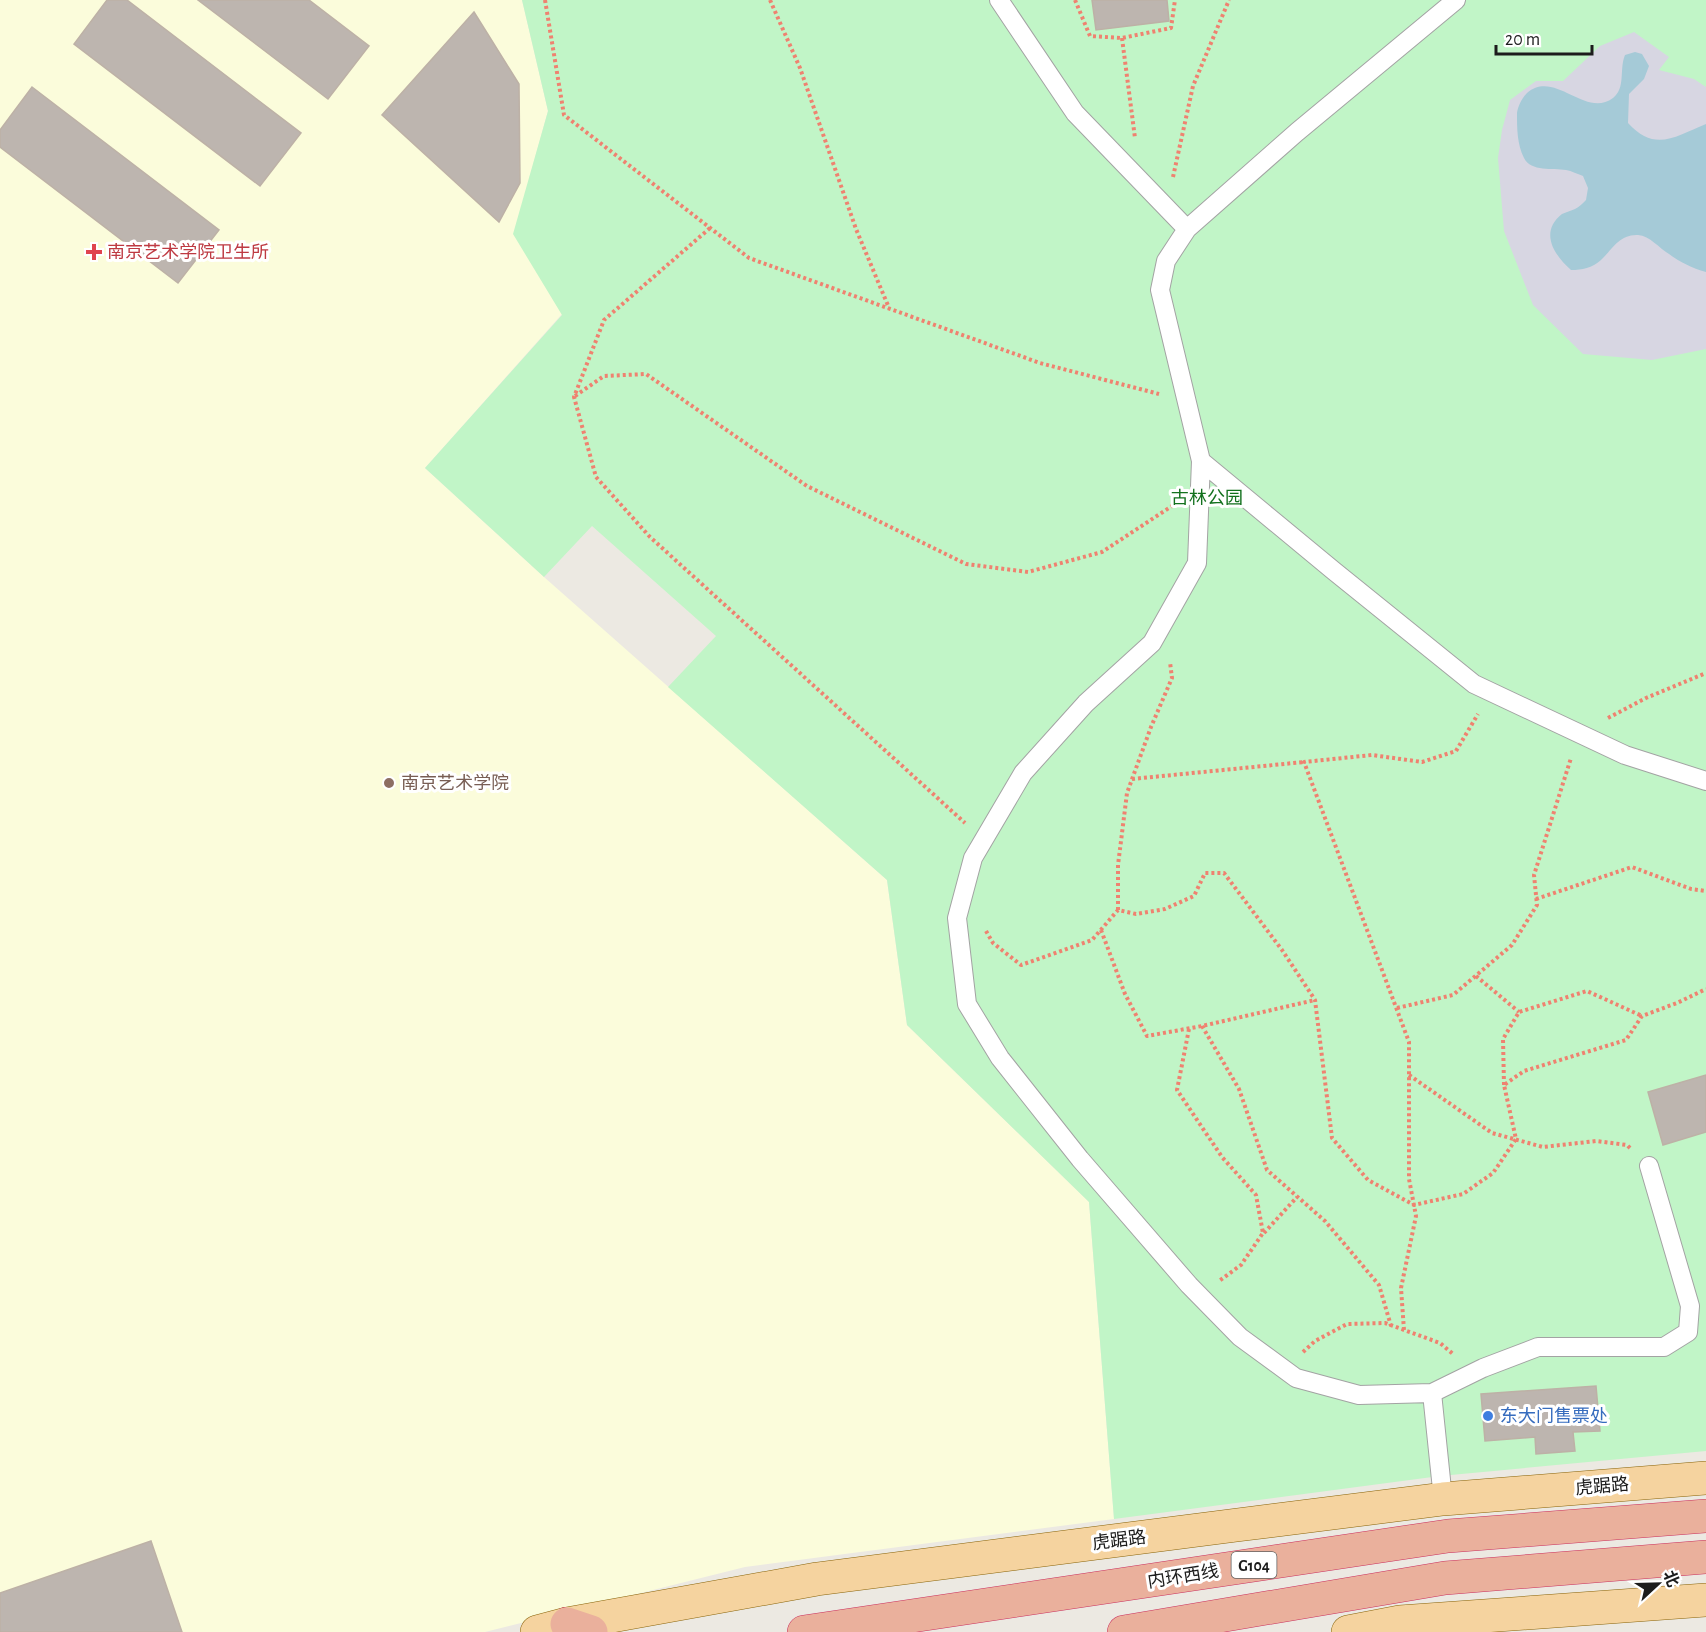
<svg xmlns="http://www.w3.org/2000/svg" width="1706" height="1632" font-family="'Alegreya Sans','Noto Sans SC',sans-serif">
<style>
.education{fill:#fbfcdb}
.park{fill:#c1f5c7}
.plaza{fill:#d7d6e2}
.water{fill:#a5cad7}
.building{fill:#bdb5af;stroke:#bdb1a6;stroke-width:1.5}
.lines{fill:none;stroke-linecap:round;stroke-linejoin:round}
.service-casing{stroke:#a3a3a3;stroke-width:20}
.primary-casing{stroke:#89640a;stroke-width:34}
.trunk-casing{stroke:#ca305e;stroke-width:34}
.path{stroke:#ef8270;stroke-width:4;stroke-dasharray:3 3;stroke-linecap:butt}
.service{stroke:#fff;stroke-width:18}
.primary{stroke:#f5d39f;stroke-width:33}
.trunk{stroke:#eab09c;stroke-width:33}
.health-dot{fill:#e0444e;stroke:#fff;stroke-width:2}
.education-dot{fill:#8d6e63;stroke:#fff;stroke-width:2}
.shop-dot{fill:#3f7fe0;stroke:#fff;stroke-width:2}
.labels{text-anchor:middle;stroke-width:6;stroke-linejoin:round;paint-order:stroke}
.shield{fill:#fff;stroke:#606060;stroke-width:1.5}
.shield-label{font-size:16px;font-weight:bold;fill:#1c1c1c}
.health-label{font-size:18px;fill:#be3a42;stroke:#fff;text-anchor:start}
.park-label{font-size:18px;fill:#13711e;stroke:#fff}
.education-label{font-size:18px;fill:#785e54;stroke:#fff;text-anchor:start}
.shop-label{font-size:18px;fill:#366cbe;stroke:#fff;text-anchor:start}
.street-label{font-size:18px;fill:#1c1c1c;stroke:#fff}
</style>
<rect width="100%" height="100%" fill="#ece9e2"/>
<path class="education" d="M0 0H522L548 111 514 234 562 314 425 468 544 577 887 880 907 1025 1089 1202 1114 1519 745 1567 485 1632H0Z"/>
<path class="park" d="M522 0H1706V1451L1440 1476 1114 1519 1089 1202 907 1025 887 880 668 687 716 636 592 526 544 577 425 468 562 315 513 234 548 111Z"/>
<path class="plaza" d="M1634 32 1669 57 1659 70 1694 79 1706 87V349L1652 360 1583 354 1533 305 1504 231 1498 158 1502 130 1510 100 1536 81H1563L1600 46Z"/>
<path class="water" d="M1635 52 1642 54 1649 66 1644 79 1629 94 1628 123C1655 153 1676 136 1706 124V272C1692 268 1680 262 1669 254 1659 248 1650 236 1638 235 1619 234 1612 250 1601 260 1592 268 1582 270 1571 270 1554 255 1539 232 1562 214 1566 212 1571 211 1575 209 1579 207 1583 203 1586 200L1588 188 1583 176C1577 174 1572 171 1566 170 1553 168 1531 172 1524 158 1517 144 1517 128 1517 113 1518 106 1522 98 1527 93 1555 69 1585 119 1613 98 1626 88 1619 69 1625 55Z"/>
<path class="building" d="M107 0H127L301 133 260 186 74 44Z
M198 0H309L369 46 328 99Z
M1092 0H1167L1169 21 1096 30Z
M474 12 519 84 520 183 499 222 382 115Z
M32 87 219 230 178 283 0 147V130Z
M1706 1075V1132L1663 1145 1648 1092Z
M1596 1386 1600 1431 1573 1432 1575 1451 1536 1454 1535 1437 1485 1441 1481 1394Z
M151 1541 182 1632H0V1593Z"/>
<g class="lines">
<defs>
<path id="service" d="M999 0 1075 113 1187 229
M1201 461 1334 571 1474 684 1625 755 1706 781
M1432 1393 1359 1395 1296 1378 1240 1337 1189 1285 1080 1159 1000 1058 967 1004 957 918 973 858 1023 773 1086 703 1152 643 1197 563 1201 461 1160 290 1166 261 1187 229 1297 132 1456 0
M1443 1499 1432 1393 1483 1368 1538 1347H1664L1688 1332 1690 1306 1649 1166"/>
<path id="primary" d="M537 1632 567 1624 817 1579 1237 1525 1443 1499 1706 1478
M1348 1632 1400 1622 1706 1600"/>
<path id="trunk" d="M567 1624 591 1632
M804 1632 1448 1536 1706 1516
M1124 1632 1445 1578 1706 1557"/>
</defs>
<use href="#service" class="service-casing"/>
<use href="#primary" class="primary-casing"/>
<use href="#trunk" class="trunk-casing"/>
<path class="path" d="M545 0 564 115 749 258 1040 363 1159 394
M770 0 800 68 856 229 889 308
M1075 0 1090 36 1122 38 1171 28 1175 0
M1122 38 1135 138
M1173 177 1193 86 1229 0
M710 228 604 320 574 397 596 477 650 537 965 823
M575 396 604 376 646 374 807 486 966 564 1028 572 1102 552 1175 504
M1608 718 1646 698 1706 673
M1132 779 1304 762
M1536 899 1632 867 1691 889 1706 891
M1118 910V865L1127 793 1151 727 1172 678 1170 662
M1101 930 1125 994 1147 1036 1202 1026 1315 1000
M986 931 993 943 1021 965 1092 940 1118 910 1136 914 1165 909 1194 896 1205 873H1224L1282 950 1315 1000 1332 1138 1368 1180 1414 1205 1463 1194 1493 1173 1516 1139 1504 1085 1524 1071 1626 1040 1642 1016 1677 1003 1706 989
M1476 976 1519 1012
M1397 1008 1453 995 1512 945 1537 905 1534 875 1571 758
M1202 1026 1239 1089 1267 1170 1325 1221 1379 1285 1391 1326
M1189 1029 1177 1090 1222 1157 1256 1195 1263 1233 1241 1265 1219 1281
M1409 1075 1492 1133 1543 1147 1596 1141 1627 1145 1631 1149
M1504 1085 1503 1039 1519 1012 1587 991 1642 1016
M1264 1233 1297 1197
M1404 1330 1401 1288 1416 1216 1409 1179V1042L1304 762 1372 755 1422 762 1456 751 1478 714
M1303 1352 1315 1341 1347 1324 1385 1323 1440 1343 1453 1354"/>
<use href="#service" class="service"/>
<use href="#primary" class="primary"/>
<use href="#trunk" class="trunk"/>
</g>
<path class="health-dot" d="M91 243h6v6h6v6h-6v6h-6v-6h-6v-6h6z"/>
<circle class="education-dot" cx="389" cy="783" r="6"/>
<circle class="shop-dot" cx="1488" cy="1416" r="6"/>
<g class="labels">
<rect class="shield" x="1231.5" y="1552" width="45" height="26" rx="4.5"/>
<g class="shield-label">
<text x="1254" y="1571">G104</text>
</g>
<g class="health-label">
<text x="107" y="258">南京艺术学院卫生所</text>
</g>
<g class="park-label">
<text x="1207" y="504">古林公园</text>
</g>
<g class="education-label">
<text x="401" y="789">南京艺术学院</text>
</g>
<g class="shop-label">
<text x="1500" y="1422">东大门售票处</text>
</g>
<g class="street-label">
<text transform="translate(1602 1486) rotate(-5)" y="6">虎踞路</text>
<text transform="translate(1119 1540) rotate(-7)" y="6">虎踞路</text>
<text transform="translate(1183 1576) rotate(-9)" y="6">内环西线</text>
</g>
</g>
<g transform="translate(1658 1584) rotate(68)" stroke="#ffffff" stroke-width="4.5" paint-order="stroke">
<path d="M0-4.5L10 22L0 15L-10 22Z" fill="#1c1c1c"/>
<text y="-9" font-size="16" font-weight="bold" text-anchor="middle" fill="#1c1c1c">北</text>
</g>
<path d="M1496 45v9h96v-9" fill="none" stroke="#1c1c1c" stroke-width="3"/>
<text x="1505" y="45" font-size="18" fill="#1c1c1c" stroke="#ffffff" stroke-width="4.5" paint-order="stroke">20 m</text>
</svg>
